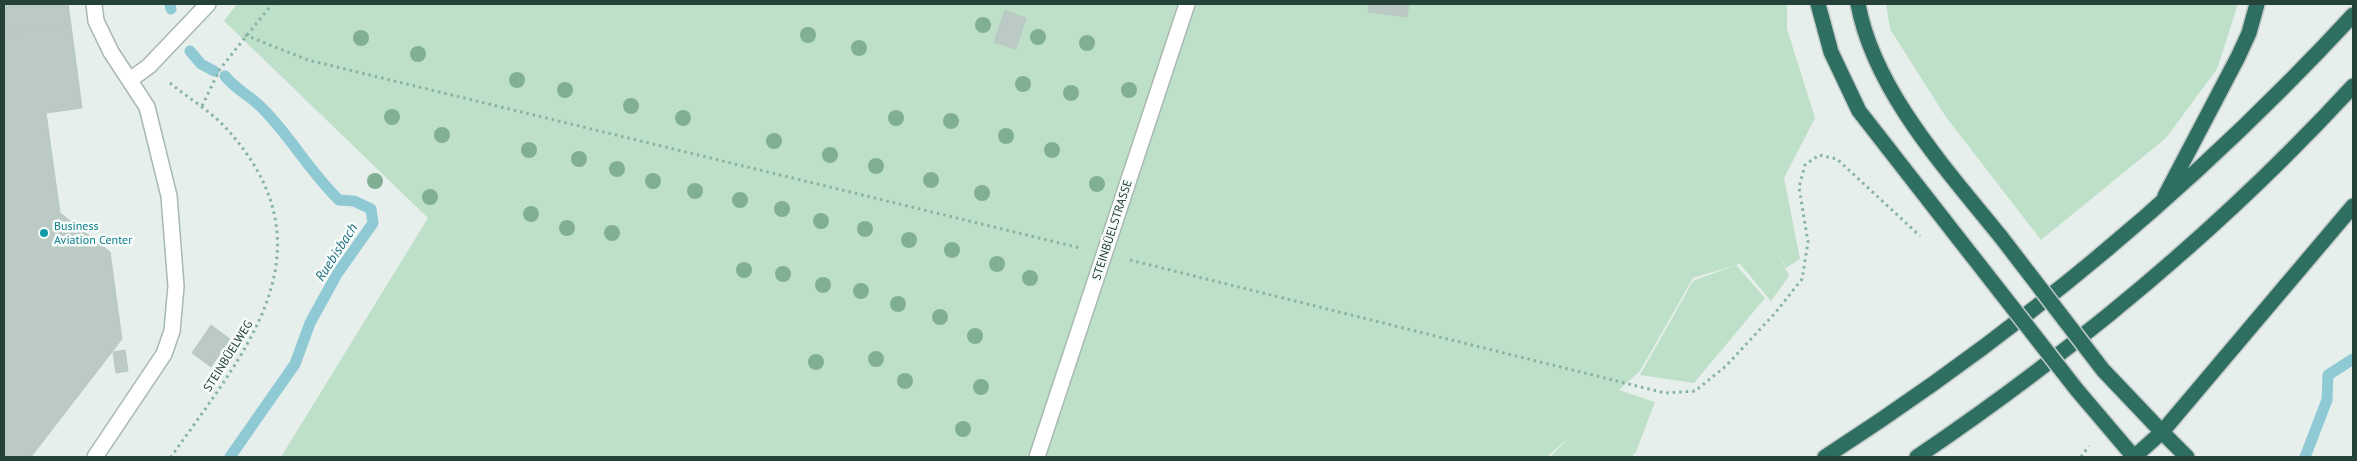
<svg xmlns="http://www.w3.org/2000/svg" width="2357" height="461" font-family="'PT Sans',sans-serif">
<style>
.green{fill:#bfe0c8}
.lines{fill:none;stroke-linecap:round;stroke-linejoin:round}
.stream{stroke:#8ec9d4;stroke-width:11}
.building{fill:#bbcac4;stroke:#b8c9c2}
.minor-casing{stroke:#a8b8b2;stroke-width:18}
.motorway-casing{stroke:#c2cac8;stroke-width:18}
.path{stroke:#86b3a5;stroke-width:3;stroke-dasharray:2.5 4;stroke-linecap:butt}
.minor{stroke:#fff;stroke-width:15}
.motorway{stroke:#2f6f62;stroke-width:15}
.motorway-bridge-casing{stroke:#c2cac8;stroke-width:18;stroke-linecap:butt}
.motorway-bridge{stroke:#2f6f62;stroke-width:15}
.tree{fill:#80af93}
.culture-dot{fill:#0f9aa8;stroke:#f7fbf9;stroke-width:2}
.labels{text-anchor:middle;stroke-width:5;stroke-linejoin:round;paint-order:stroke}
.culture-label{font-size:12px;fill:#0d838f;stroke:#f7fbf9;text-anchor:start}
.street-label{font-size:12px;fill:#24423a;stroke:#f7fbf9}
.water-label{font-size:14px;font-style:italic;fill:#1c6f80;stroke:#f7fbf9}
</style>
<rect width="100%" height="100%" fill="#e6efeb"/>
<path class="green" d="M237 4H1725L1726 6V4H1787V29L1815 118 1784 178 1800 259 1786 268 1775 246 1789 276 1771 301 1740 264 1736 265 1765 298 1694 383 1640 375 1693 281 1736 265 1693 278 1640 371 1619 390 1655 402 1636 452 1631 457H1550L1570 436 1547 457H281L428 218 224 21Z
M1886 4H2238L2217 69 2166 138 2041 240 1946 117 1890 29Z"/>
<g class="lines">
<path class="stream" d="M170 4 171 9
M190 51 201 64 214 71
M225 76C236 90 251 96 263 109 291 137 309 171 339 200L354 201 371 209 373 223 337 274 310 323 295 364 230 457
M2305 457 2327 400 2328 375 2353 359"/>
</g>
<path class="building" d="M4 4H68L71 25 4 34Z
M1369 4H1409L1407 17 1368 12Z
M1005 10 1026 18 1016 49 994 42Z
M71 25 82 108 46 113 60 213 110 252 122 339 31 457H4V34Z
M211 325 230 339 211 367 192 353Z
M125 350 128 371 116 373 113 352Z"/>
<g class="lines">
<defs>
<path id="minor" d="M94 4 96 21 111 52 147 107 169 196 176 286 172 331 164 354 95 457
M130 80 149 66 208 4
M1037 457 1187 4"/>
<path id="motorway" d="M1818 4 1831 52 1859 111 1973 257
M1858 4C1874 91 1947 170 2001 237
M2165 196 2238 57 2249 33 2257 4
M2103 370 2162 432 2134 457
M2077 390 2134 457
M1825 457C2019 332 2196 185 2353 15
M1917 457C2075 350 2224 226 2353 86
M2187 457 2162 432 2353 206"/>
</defs>
<use href="#minor" class="minor-casing"/>
<use href="#motorway" class="motorway-casing"/>
<path class="path" d="M245 35 308 60 1080 248
M170 83C188 98 209 110 226 128 337 250 245 351 171 457
M202 106 220 69 272 4
M1130 260 1665 393 1695 391 1726 366 1776 312 1802 279 1808 242 1799 187 1805 165 1819 155 1837 159 1920 236
M2081 457 2089 446"/>
<use href="#minor" class="minor"/>
<use href="#motorway" class="motorway"/>
<defs>
<path id="motorway-bridge" d="M2001 237 2103 370
M1973 257 2077 390"/>
</defs>
<use href="#motorway-bridge" class="motorway-bridge-casing"/>
<use href="#motorway-bridge" class="motorway-bridge"/>
</g>
<g class="tree">
<circle cx="983" cy="25" r="8"/>
<circle cx="808" cy="35" r="8"/>
<circle cx="1038" cy="37" r="8"/>
<circle cx="361" cy="38" r="8"/>
<circle cx="1087" cy="43" r="8"/>
<circle cx="859" cy="48" r="8"/>
<circle cx="418" cy="54" r="8"/>
<circle cx="517" cy="80" r="8"/>
<circle cx="1023" cy="84" r="8"/>
<circle cx="565" cy="90" r="8"/>
<circle cx="1129" cy="90" r="8"/>
<circle cx="1071" cy="93" r="8"/>
<circle cx="631" cy="106" r="8"/>
<circle cx="392" cy="117" r="8"/>
<circle cx="683" cy="118" r="8"/>
<circle cx="896" cy="118" r="8"/>
<circle cx="951" cy="121" r="8"/>
<circle cx="442" cy="135" r="8"/>
<circle cx="1006" cy="136" r="8"/>
<circle cx="774" cy="141" r="8"/>
<circle cx="529" cy="150" r="8"/>
<circle cx="1052" cy="150" r="8"/>
<circle cx="830" cy="155" r="8"/>
<circle cx="579" cy="159" r="8"/>
<circle cx="876" cy="166" r="8"/>
<circle cx="617" cy="169" r="8"/>
<circle cx="931" cy="180" r="8"/>
<circle cx="375" cy="181" r="8"/>
<circle cx="653" cy="181" r="8"/>
<circle cx="1097" cy="184" r="8"/>
<circle cx="695" cy="191" r="8"/>
<circle cx="982" cy="193" r="8"/>
<circle cx="430" cy="197" r="8"/>
<circle cx="740" cy="200" r="8"/>
<circle cx="782" cy="209" r="8"/>
<circle cx="531" cy="214" r="8"/>
<circle cx="821" cy="221" r="8"/>
<circle cx="567" cy="228" r="8"/>
<circle cx="865" cy="229" r="8"/>
<circle cx="612" cy="233" r="8"/>
<circle cx="909" cy="240" r="8"/>
<circle cx="952" cy="250" r="8"/>
<circle cx="997" cy="264" r="8"/>
<circle cx="744" cy="270" r="8"/>
<circle cx="783" cy="274" r="8"/>
<circle cx="1030" cy="278" r="8"/>
<circle cx="823" cy="285" r="8"/>
<circle cx="861" cy="291" r="8"/>
<circle cx="898" cy="304" r="8"/>
<circle cx="940" cy="317" r="8"/>
<circle cx="975" cy="336" r="8"/>
<circle cx="876" cy="359" r="8"/>
<circle cx="816" cy="362" r="8"/>
<circle cx="905" cy="381" r="8"/>
<circle cx="981" cy="387" r="8"/>
<circle cx="963" cy="429" r="8"/>
</g>
<circle class="culture-dot" cx="44" cy="233" r="5"/>
<g class="labels">
<g class="culture-label">
<text x="54" y="230">Business<tspan x="54" dy="14">Aviation Center</tspan></text>
</g>
<g class="street-label">
<text transform="translate(1112 230) rotate(-72)" y="4">STEINBÜELSTRASSE</text>
<text transform="translate(228 356) rotate(-58)" y="4">STEINBÜELWEG</text>
</g>
<g class="water-label">
<text transform="translate(336 252) rotate(-57)" y="5">Ruebisbach</text>
</g>
</g>
<rect width="2357" height="461" fill="none" stroke="#24423a" stroke-width="10"/>
</svg>
